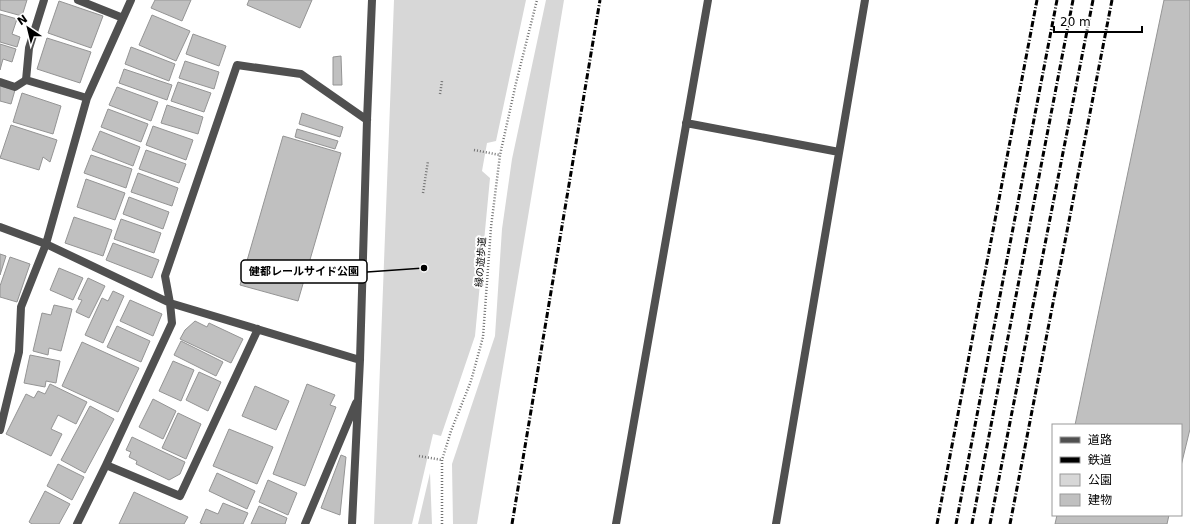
<svg xmlns="http://www.w3.org/2000/svg" width="1190" height="524" font-family="'DejaVu Sans','Noto Sans JP',sans-serif">
<style>
.green{fill:#d7d7d7}
.building{fill:#c0c0c0;stroke:#949494}
.lines{fill:none;stroke-linecap:round;stroke-linejoin:round}
.path{stroke:#727272;stroke-width:2.5;stroke-dasharray:1 2;stroke-linecap:butt}
.lane{stroke:#505050;stroke-width:8}
.street{stroke:#505050;stroke-width:8}
.rail{stroke:#000;stroke-width:3;stroke-dasharray:6 2 1 2;stroke-linecap:butt}
.labels{text-anchor:middle;stroke-width:4;stroke-linejoin:round;paint-order:stroke}
.street-label{font-size:10px;fill:#000;stroke:#fff}
.leader{fill:none;stroke:#000;stroke-width:1.5}
.callout-dot{fill:#000;stroke:#fff;stroke-width:1.5}
.callout{fill:#fff;stroke:#000;stroke-width:1.5}
.callout-label{font-size:11px;text-anchor:middle;font-weight:bold;fill:#000}
</style>
<rect width="100%" height="100%" fill="#fff"/>
<path class="green" d="M394 0H526L496 141 487 143 482 171 490 178 475 336 441 436 433 434 412 524H374Z
M546 0H564L477 524H453L452 464 495 336 502 229 512 159Z
M430 473 432 524H418Z"/>
<path class="building" d="M0 0H27L22 16 0 10Z
M155 0H191L182 21 151 8Z
M249 0H312L300 28 247 5Z
M1164 0H1190V429L1181 466V425H1075Z
M59 1 103 16 91 48 48 33Z
M0 14 17 19 12 34 20 37 17 47 0 42Z
M152 15 190 31 176 61 139 45Z
M193 34 226 46 219 66 186 54Z
M47 38 91 52 80 83 37 69Z
M0 44 16 49 12 62 3 59 0 70Z
M131 47 175 64 169 81 125 64Z
M341 56 342 85H333V57Z
M185 61 219 72 214 89 179 78Z
M124 69 172 85 167 100 119 83Z
M178 82 211 93 204 112 171 101Z
M0 86 15 90 11 104 0 101Z
M117 87 158 102 151 121 109 105Z
M22 93 61 106 53 134 13 122Z
M167 105 203 117 198 134 161 123Z
M108 109 148 124 141 142 101 127Z
M302 113 343 127 340 137 299 124Z
M11 125 57 140 50 162 43 157 39 170 0 158Z
M153 126 193 140 186 160 146 145Z
M297 129 338 141 335 149 295 137Z
M100 131 140 147 133 166 92 150Z
M283 136 341 153 298 301 240 285Z
M146 150 186 164 179 183 139 169Z
M91 155 132 169 126 188 84 173Z
M138 173 178 188 172 206 131 192Z
M86 179 125 193 115 220 77 207Z
M129 197 169 212 163 229 123 214Z
M74 217 112 230 103 256 65 243Z
M121 219 161 233 154 253 114 239Z
M113 243 159 260 152 278 106 260Z
M0 254 6 256 0 275Z
M10 257 30 264 17 302 0 297V286Z
M59 268 83 278 73 300 50 290Z
M88 278 105 286 89 318 76 312 82 300 78 299Z
M113 291 124 296 103 343 85 335 102 298 108 301Z
M130 300 162 314 153 336 120 321Z
M54 305 72 309 61 351 49 348 48 355 33 351 42 313 51 315Z
M195 321 207 327 209 323 243 339 231 363 180 339 185 330Z
M117 326 150 341 141 362 107 347Z
M181 341 223 362 216 376 174 355Z
M82 342 139 368 118 412 62 386Z
M30 355 60 361 56 383 46 381 45 387 24 383Z
M173 361 194 370 181 401 159 391Z
M199 372 221 382 208 411 186 400Z
M50 384 87 402 76 424 58 415 51 429 62 434 51 456 6 434 26 394 34 398 38 391 45 394Z
M307 384 335 395 330 405 336 407 305 486 273 474Z
M255 386 289 401 276 430 242 416Z
M153 399 176 411 163 439 139 427Z
M90 406 114 419 85 473 61 460Z
M178 413 201 424 186 459 162 448Z
M229 429 273 447 257 484 213 466Z
M132 437 185 462 180 474 169 480 136 464 137 461 129 457 131 452 126 450Z
M341 455 346 457 340 515 321 508Z
M58 464 84 477 72 500 47 486Z
M217 473 255 491 247 509 209 491Z
M268 480 297 493 288 515 259 502Z
M45 491 70 504 59 524H32L29 522Z
M134 492 188 517 184 524H119Z
M223 503 248 513 243 524H203L200 523 206 509 218 514Z
M259 506 287 518 285 524H251Z
M1057 515H1169L1167 524H1055Z"/>
<g class="lines">
<path class="path" d="M440 94 442 81
M474 150 500 155
M423 193 428 161
M419 456 442 460
M442 524V460L451 431 471 381 483 337 491 227 500 155 516 83 537 0"/>
<path class="lane" d="M0 82 15 87 26 80
M686 123 839 152
M616 524 708 0
M776 524 865 0"/>
<path class="street" d="M44 0 29 48 26 80 87 98
M78 0 123 18
M0 227 46 244 170 303 360 360
M0 430 19 352 21 307 46 244 87 98 131 0
M106 465 180 496 258 329
M77 524 106 465 172 323 170 303 165 276 237 65 301 74 367 120
M305 524 356 403
M352 524 360 360 367 120 372 0"/>
<path class="rail" d="M512 524 600 0
M937 524 1037 0
M956 524 1057 0
M972 524 1073 0
M990 524 1093 0
M1010 524 1112 0"/>
</g>
<g class="labels">
<g class="street-label">
<text transform="translate(480 262) rotate(-86)" y="4">緑の遊歩道</text>
</g>
</g>
<path class="leader" d="M424 268L367 272"/>
<circle class="callout-dot" cx="424" cy="268" r="4"/>
<rect class="callout" x="241" y="260" width="126" height="23" rx="4"/>
<g class="callout-label">
<text x="304" y="275">健都レールサイド公園</text>
</g>
<rect x="1052" y="424" width="130" height="92" fill="#ffffff" stroke="#999999"/>
<rect x="1060" y="437" width="20" height="6" fill="#505050" stroke="#999999"/>
<text x="1088" y="444" font-size="12" fill="#000000">道路</text>
<rect x="1060" y="457" width="20" height="6" fill="#000000" stroke="#999999"/>
<text x="1088" y="464" font-size="12" fill="#000000">鉄道</text>
<rect x="1060" y="474" width="20" height="12" fill="#d7d7d7" stroke="#999999"/>
<text x="1088" y="484" font-size="12" fill="#000000">公園</text>
<rect x="1060" y="494" width="20" height="12" fill="#c0c0c0" stroke="#999999"/>
<text x="1088" y="504" font-size="12" fill="#000000">建物</text>
<g transform="translate(28 28) rotate(325)" stroke="#ffffff" stroke-width="3" paint-order="stroke">
<path d="M0-3L7 15L0 10L-7 15Z" fill="#000000"/>
<text y="-6" font-size="11" font-weight="bold" text-anchor="middle" fill="#000000">N</text>
</g>
<path d="M1054 26v6h88v-6" fill="none" stroke="#000000" stroke-width="2"/>
<text x="1060" y="26" font-size="12" fill="#000000" stroke="#ffffff" stroke-width="3" paint-order="stroke">20 m</text>
</svg>
